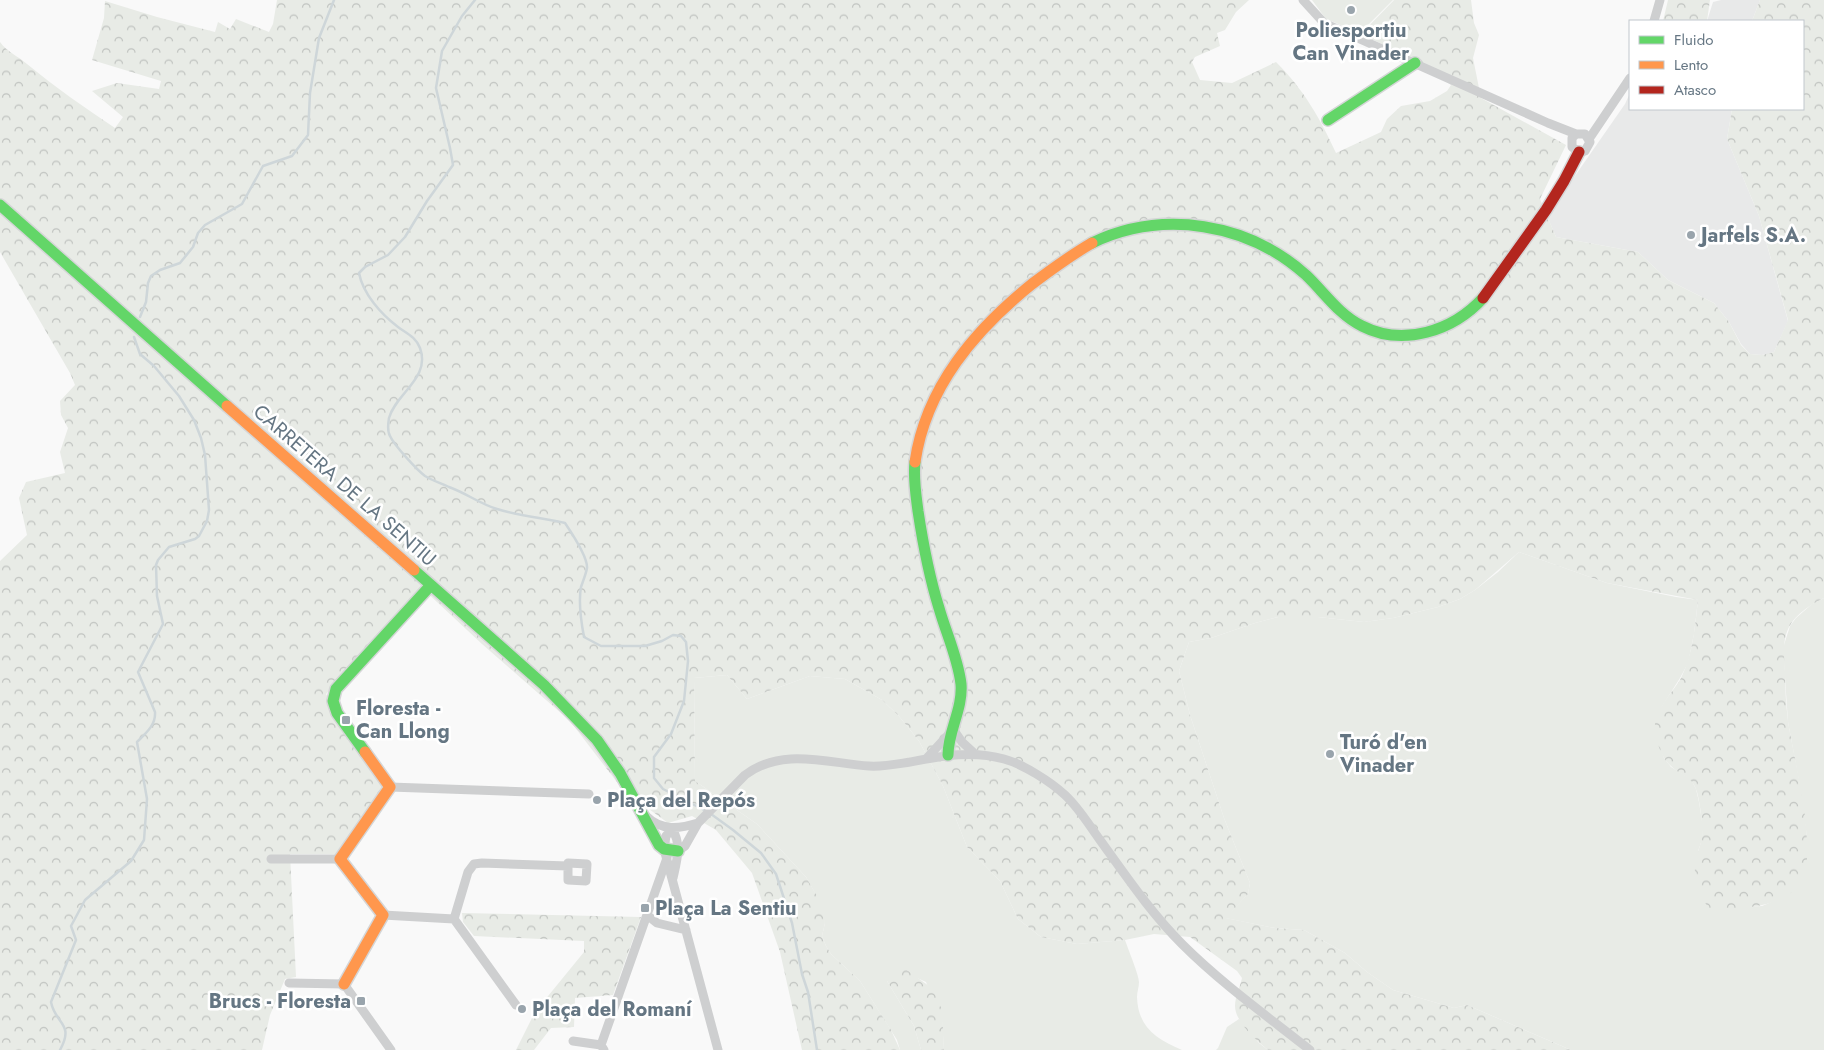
<svg xmlns="http://www.w3.org/2000/svg" width="1824" height="1050" font-family="Jost,sans-serif">
<style>
.built{fill:#e8e9e9}
.grass{fill:#e8ebe6}
.forest{fill:url(#forest-crowns)}
.lines{fill:none;stroke-linecap:round;stroke-linejoin:round}
.stream{stroke:#ced6d9;stroke-width:2.5}
.fast-casing{stroke:#d5d6d7;stroke-width:14}
.slow-casing{stroke:#d5d6d7;stroke-width:14}
.jam-casing{stroke:#d5d6d7;stroke-width:14}
.street{stroke:#cecfd0;stroke-width:9}
.fast{stroke:#63d668;stroke-width:11}
.slow{stroke:#ff974d;stroke-width:11}
.jam{stroke:#b3261e;stroke-width:11}
.poi-dot{fill:#99a4ac;stroke:#fff;stroke-width:2}
.labels{text-anchor:middle;stroke-width:5;stroke-linejoin:round;paint-order:stroke}
.poi-label{font-size:20px;font-weight:bold;fill:#657683;stroke:#fff;text-anchor:start}
.street-label{font-size:20px;fill:#657683;stroke:#fff}
</style>
<defs>
<pattern id="forest-crowns" width="20" height="18" patternUnits="userSpaceOnUse" patternTransform="scale(1.25)"><rect width="20" height="18" fill="#e8ebe6"/><path d="M2 6a3 3 0 1 1 6 0M12 15a3 3 0 1 1 6 0" fill="none" stroke="#c0c3c0"/></pattern>
</defs>
<rect width="100%" height="100%" fill="#f9f9f9"/>
<path class="built" d="M1721 0H1760L1752 21H1707L1713 2Z
M1630 93V109H1732L1727 139 1759 216 1788 321 1774 352 1762 355 1750 354 1741 344 1729 322 1714 303 1668 280 1638 252 1556 237 1547 216 1625 104Z"/>
<path class="grass" d="M1312 0H1393L1360 33 1326 19Z
M1519 552 1607 583 1676 597 1698 600 1694 634 1688 663 1680 678 1661 708 1656 735 1664 758 1671 767 1691 779 1696 789 1699 802 1703 828 1702 840 1698 851 1739 907 1762 906 1781 898 1807 849V837L1799 781 1788 722 1783 648 1790 626 1796 618 1812 604 1824 598V1050H1571L1467 1005 1454 1008 1393 990 1367 972 1345 953 1304 930 1275 928 1225 918 1248 894 1250 883 1224 818 1190 715 1179 671 1189 642 1211 638 1255 623 1278 617H1318L1364 622 1393 618 1438 607 1460 599 1475 590 1498 572Z
M727 675 747 699 810 676 845 679 882 700 898 715 919 741 943 786 967 847 1000 881 1018 919 1041 937 1077 944 1125 940C1128 949 1139 975 1139 982 1139 987 1137 992 1137 997 1138 1027 1156 1039 1182 1050H944L942 1021 926 982 915 977 907 970 887 981 914 1026 921 1050H900L897 1040 860 981 831 954 826 946 822 936 825 923 815 893 806 877 757 824 695 781 694 678Z
M1239 1019 1259 1043 1268 1050H1216L1218 1048 1227 1027Z"/>
<path class="forest" d="M277 0H1249L1236 12 1225 30 1217 33 1220 46 1195 57 1192 62 1200 80 1232 83 1276 62C1304 90 1320 118 1336 153L1381 132 1387 119 1401 106 1430 101 1447 91 1451 85 1411 58 1361 34 1394 0H1471L1474 23 1479 35 1473 58 1481 98 1566 145 1540 199 1556 237 1638 252 1668 280 1714 303 1729 322 1741 345 1750 354 1762 355 1774 352 1788 320 1759 216 1727 139 1732 109H1803V21H1752L1760 0H1824V598C1811 604 1796 614 1789 627 1782 641 1784 656 1785 672 1785 688 1786 705 1788 721 1793 755 1821 860 1799 885 1776 911 1740 907 1709 909 1699 894 1692 878 1696 859 1697 852 1701 845 1702 837 1703 826 1700 803 1697 792 1692 775 1682 777 1671 766 1661 758 1654 737 1655 724 1657 707 1673 692 1681 678 1693 654 1695 626 1698 600L1607 583 1519 552 1475 590 1460 599 1438 607 1393 618 1364 622 1318 617H1278L1255 623 1211 638 1189 642 1179 671 1190 715 1224 818 1250 883 1248 894 1226 918 1275 928 1304 930 1345 953 1367 972 1393 990 1454 1008 1467 1005 1571 1050H1268C1257 1041 1235 1022 1235 1006 1235 997 1240 987 1242 978L1237 971 1190 937 1154 934 1125 940 1077 944 1041 937 1018 919 1000 881 967 847 943 786 919 741 898 715 882 700 845 679 810 676 747 699 727 675 694 678 695 781 757 824 806 877 821 903 824 913 825 923 822 936 826 946 831 954 860 981 891 1030 900 1050H802L780 952 752 873 716 830 692 816 668 823 623 790 570 721 482 644 422 588 326 694 384 789 341 854H290L296 977 285 979 270 1015 262 1050H0V561L27 535 19 498 26 482 65 473 60 452 68 428 61 415 60 401 75 385 70 373 0 252V42C7 52 18 56 27 64 55 87 85 108 115 128L123 117 92 91 117 83 159 89 161 81 92 60 104 18 105 1 157 17 215 32 218 22 230 29 236 19 269 32 273 24Z
M1668 0H1710L1707 21H1663Z
M462 913 641 917 613 995 575 998 574 1027 551 1028 534 1050H516L535 1012 584 952V941L474 936 463 922Z
M897 966 907 970 933 989 942 1010 944 1050H921L914 1026 887 981 888 971Z"/>
<g class="lines">
<path class="stream" d="M475 0 462 16 442 51 436 88 450 148 453 165 427 201 405 237 388 255 365 267 359 273C363 294 381 314 398 327 406 333 416 337 420 348 431 378 396 393 389 418 388 424 387 431 390 436 394 445 417 470 425 476 433 481 441 483 449 487 466 493 480 504 497 509 519 516 543 518 565 523 571 532 588 557 587 568 586 574 583 581 581 587 578 603 581 621 584 637L601 646H645L662 641 673 635 681 636 686 642 688 661 684 701 671 734 654 757V778L663 789 706 811
M140 317 146 302 148 283 151 276 160 270 180 263 193 247 198 233 205 225 242 204 263 166 292 156 308 135 310 93 319 38 334 0
M711 814 733 830 761 853 776 874 792 923 802 974 808 992 817 1050
M60 1050C75 1023 55 1024 51 1002L76 940 71 926 85 900 131 861 144 840 147 799 137 742C146 733 156 725 155 712L138 672 163 624 157 596 156 565 158 560 169 547 195 539 199 536 207 521 209 510 205 455 201 438 194 420 179 396 154 366 140 354 134 337"/>
<defs>
<path id="fast" d="M1328 120 1415 63
M0 205 227 406
M1092 243C1163 209 1248 223 1306 275 1324 292 1339 315 1362 326 1403 347 1453 331 1483 298
M915 462C913 478 916 495 918 511 923 544 929 576 939 608 946 633 958 658 961 684 963 709 948 731 948 755
M414 570 544 685 597 740 620 773 659 845 664 849 678 851
M365 752 337 713 333 701 336 689 431 585"/>
<path id="slow" d="M227 406 414 570
M915 462C926 387 975 330 1032 284 1052 269 1071 255 1092 243
M344 984 383 915 340 859 390 787 365 752"/>
<path id="jam" d="M1483 298 1546 210 1564 181 1579 152"/>
</defs>
<use href="#fast" class="fast-casing"/>
<use href="#slow" class="slow-casing"/>
<use href="#jam" class="jam-casing"/>
<path class="street" d="M1303 0 1324 23 1548 123 1576 134H1585L1590 142 1585 151 1579 152 1572 147V138L1576 134
M1654 21 1660 0
M1589 139 1630 78
M953 729 962 742 974 753
M926 759 949 734
M390 787 589 794
M646 816C661 831 679 829 698 823
M672 829 666 836 664 849 718 1050
M672 829C682 844 677 860 673 878
M678 851 685 846 698 823 745 775C782 747 827 763 869 766 883 767 897 764 910 762 942 756 972 750 1004 759 1023 764 1051 782 1065 795 1079 808 1089 825 1100 840 1126 876 1151 913 1182 944 1221 983 1267 1016 1310 1050
M271 859H340
M383 915 454 919
M647 915 657 923 686 930
M454 919 468 872 474 864 482 863 568 866V863L587 864 586 881 568 880V866
M454 919 516 1005
M289 983 344 984 391 1050
M573 1041 601 1045
M604 1050 601 1045 667 858"/>
<use href="#fast" class="fast"/>
<use href="#slow" class="slow"/>
<use href="#jam" class="jam"/>
</g>
<g class="poi-dot">
<circle cx="1351" cy="10" r="5"/>
<circle cx="1691" cy="235" r="5"/>
<rect x="341" y="715" width="10" height="10" rx="2.5"/>
<circle cx="1330" cy="754" r="5"/>
<circle cx="597" cy="800" r="5"/>
<rect x="640" y="903" width="10" height="10" rx="2.5"/>
<rect x="356" y="996" width="10" height="10" rx="2.5"/>
<circle cx="522" cy="1009" r="5"/>
</g>
<g class="labels">
<g class="poi-label">
<text x="1351" y="37" text-anchor="middle">Poliesportiu<tspan x="1351" dy="23">Can Vinader</tspan></text>
<text x="1701" y="242">Jarfels S.A.</text>
<text x="356" y="715">Floresta -<tspan x="356" dy="23">Can Llong</tspan></text>
<text x="1340" y="749">Turó d'en<tspan x="1340" dy="23">Vinader</tspan></text>
<text x="607" y="807">Plaça del Repós</text>
<text x="655" y="915">Plaça La Sentiu</text>
<text x="351" y="1008" text-anchor="end">Brucs - Floresta</text>
<text x="532" y="1016">Plaça del Romaní</text>
</g>
<g class="street-label">
<text transform="translate(345 485) rotate(41)" y="7">CARRETERA DE LA SENTIU</text>
</g>
</g>
<rect x="1629" y="20" width="175" height="90" fill="#ffffff" stroke="#c1c8cd"/>
<rect x="1639" y="36" width="25" height="8" fill="#63d668" stroke="#c1c8cd"/>
<text x="1674" y="45" font-size="15" fill="#657683">Fluido</text>
<rect x="1639" y="61" width="25" height="8" fill="#ff974d" stroke="#c1c8cd"/>
<text x="1674" y="70" font-size="15" fill="#657683">Lento</text>
<rect x="1639" y="86" width="25" height="8" fill="#b3261e" stroke="#c1c8cd"/>
<text x="1674" y="95" font-size="15" fill="#657683">Atasco</text>
</svg>
